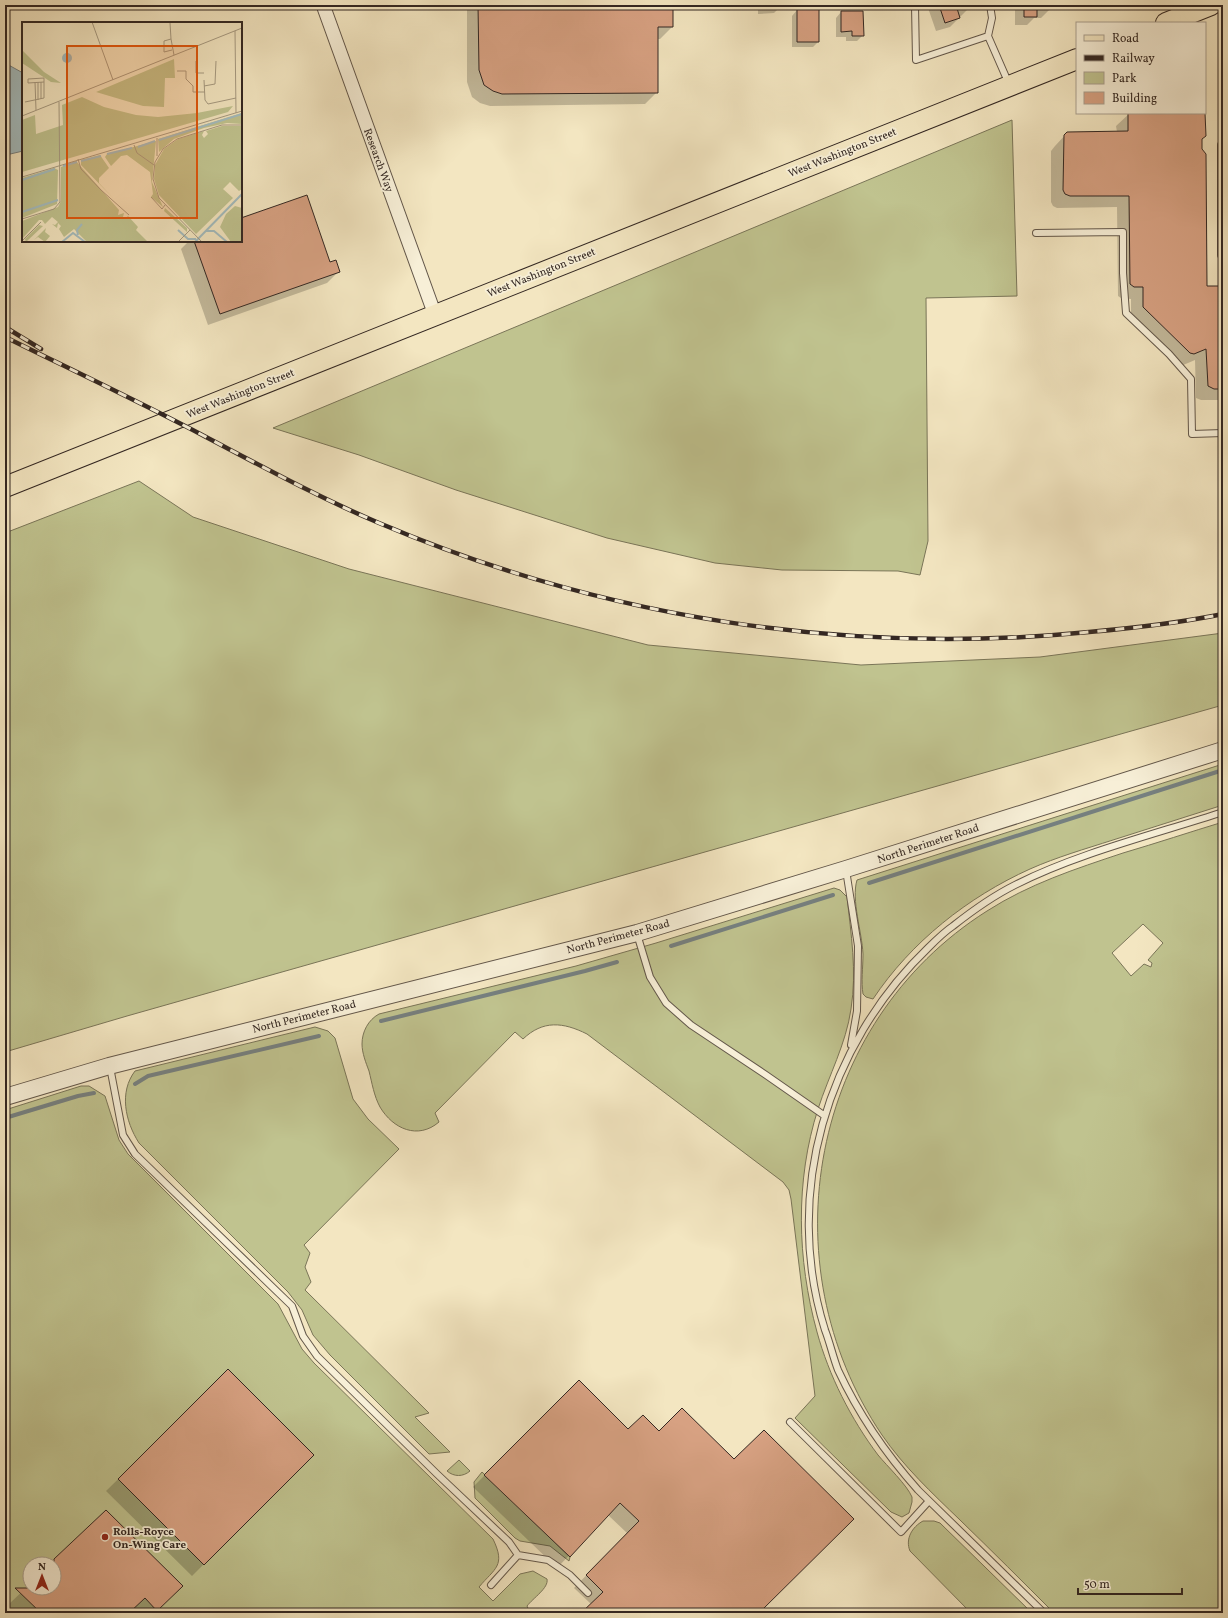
<svg xmlns="http://www.w3.org/2000/svg" width="1228" height="1618" font-family="Vollkorn,serif">
<style>
.green{fill:#c0c38f;stroke:#7a7558;fill-rule:evenodd}
.water{fill:#a3bcbf;stroke:#768080}
.shadow{fill:#0003}
.lines{fill:none;stroke-linecap:round;stroke-linejoin:round}
.stream{stroke:#768080;stroke-width:4}
.building{fill:#d7a182;stroke:#332722}
.service-casing{stroke:#63574a;stroke-width:8}
.minor-casing{stroke:#63574a;stroke-width:15}
.tertiary-casing{stroke:#63574a;stroke-width:18}
.primary-casing{stroke:#332722;stroke-width:22}
.service{stroke:#f7efd7;stroke-width:6}
.minor{stroke:#f7efd7;stroke-width:13}
.tertiary{stroke:#f7efd7;stroke-width:16}
.primary{stroke:#f3e6c1;stroke-width:20}
.rail-casing{stroke:#332722;stroke-width:4.5}
.rail{stroke:#f7efd7;stroke-width:3;stroke-dasharray:9;stroke-linecap:butt}
.poi-dot{fill:#8f2418;stroke:#f7efd7;stroke-width:1.5}
.labels{text-anchor:middle;stroke-width:3.5;stroke-linejoin:round;paint-order:stroke}
.street-label{font-size:11px;fill:#332722;stroke:#f7efd7}
.poi-label{font-size:11px;font-weight:bold;fill:#332722;stroke:#f7efd7;text-anchor:start}
.inset-river{fill:none;stroke:#a3bcbf;stroke-width:2}
.inset-road{fill:none;stroke:#a69a81;stroke-width:1}
.view{fill:#df560d;fill-opacity:0.15;stroke:#df560d;stroke-width:2}
.inset-edge{fill:none;stroke:#332722;stroke-width:2}
</style>
<rect width="100%" height="100%" fill="#f3e6c1"/>
<filter id="stains"><feTurbulence type="fractalNoise" baseFrequency=".005" numOctaves="4"/><feColorMatrix values="0 0 0 0 .2 0 0 0 0 .09 0 0 0 0 .02 0 0 0 .5 -.17"/></filter>
<radialGradient id="worn" r=".72"><stop offset=".6" stop-color="#630" stop-opacity="0"/><stop offset="1" stop-color="#630" stop-opacity=".3"/></radialGradient>
<path class="green" d="M1012 120 1017 296 926 298 928 541 920 575 898 571 782 570 715 563 607 538 456 490 359 455 273 428Z
M139 481 193 517 349 569 648 645 861 665 1040 657 1223 633V705L127 1016 5 1052V533Z
M1223 764V805C1186 817 1150 828 1113 840 1085 849 1057 857 1030 869 968 897 911 942 873 999L866 997 863 994C861 982 863 967 863 954 862 932 851 900 857 880Z
M1223 822V1613H1054C1023 1582 992 1551 960 1520 932 1493 904 1467 882 1435 766 1263 810 1023 987 911 1029 884 1075 869 1123 853 1157 843 1190 832 1223 822ZM1143 924 1163 943 1148 960 1152 963 1151 967 1144 964 1131 976 1112 953Z
M834 888 840 890 847 897C851 934 857 971 851 1009 846 1044 829 1075 818 1109 795 1181 797 1259 817 1332 829 1376 851 1419 878 1455 887 1466 907 1485 912 1497V1502L909 1513 902 1517 891 1512 795 1418 815 1396 791 1199 789 1190 783 1182 587 1034C563 1022 543 1020 523 1039L515 1032 435 1113 439 1122C418 1140 393 1129 380 1107 374 1096 372 1083 369 1071 366 1063 362 1053 362 1044 362 1032 368 1020 379 1014L576 966 656 943Z
M315 1027 328 1031 335 1038 353 1099 368 1119 399 1149 304 1245 310 1253 305 1267 311 1282 305 1290 429 1413 415 1417 450 1452 429 1454 330 1355 313 1335 302 1310 288 1292 139 1143C125 1121 119 1092 135 1071Z
M81 1086H89L105 1096 119 1140 128 1154 278 1304 302 1349 314 1363 493 1539C506 1566 495 1568 479 1587L493 1601 520 1574 533 1571 547 1579C549 1588 533 1598 527 1606L530 1613H5V1110ZM30 1564H54V1588H30Z
M459 1460 470 1471C463 1477 454 1477 447 1471Z
M482 1472 570 1557 569 1561 550 1546 520 1541 515 1538 475 1498 474 1482Z
M923 1521H934L940 1523 1032 1613H971L910 1551C905 1539 912 1527 923 1521Z"/>
<path class="water" d="M5 63 23 73V151L6 155Z"/>
<path class="shadow" d="M467 5H673L672 27 660 39H657V92L645 104 490 106 480 103 472 97 467 82Z
M758 5H780V7L774 13 758 14Z
M927 5H969L968 9 950 27 936 31Z
M1015 5H1050V9L1041 18H1034L1027 25H1015Z
M1080 5H1092L1090 7Z
M797 10 818 42 813 47H792V16Z
M841 12 863 35 857 41H846V37H836V18Z
M1130 113H1202L1201 139 1206 287H1223V400H1201L1196 398 1195 360 1181 366 1131 319V299L1121 298 1118 296 1117 207 1057 208 1053 206 1051 202V151L1055 146 1067 133 1117 132 1116 126Z
M241 220 330 263 339 271 327 283 208 325 181 249 189 241H241Z
M228 1371 313 1455 192 1576 106 1491Z
M579 1381 758 1613H582L591 1604 574 1588 627 1533 608 1515 557 1568 473 1487Z
M106 1511 182 1586 154 1613H135L132 1609 128 1613H16L8 1605 30 1584V1588H54V1564H51Z"/>
<g class="lines">
<path class="stream" d="M869 883 1223 770
M671 946 833 895
M381 1021 585 971 617 962
M135 1084 148 1076 319 1036
M5 1118 78 1096 94 1093"/>
</g>
<path class="building" d="M478 5H673V27H658V93L502 94 493 91 484 85 479 70Z
M939 5H956L960 18 945 23Z
M1024 5H1037V17H1024Z
M797 9H819V42H797Z
M841 11H863L864 36H852V31L841 32Z
M1128 113H1205L1206 136 1202 139V149L1206 154 1207 286H1223V389H1214L1208 386 1206 349 1194 354 1190 353 1143 307V287H1134L1130 284 1129 196H1070L1065 194 1063 190 1064 135 1067 132 1128 131Z
M307 195 330 262 336 260 340 272 220 314 194 241H241V218Z
M228 1369 314 1455 204 1565 118 1479Z
M579 1380 628 1429 643 1415 659 1431 682 1408 734 1459 764 1430 854 1519 759 1613H581L603 1592 586 1575 639 1521 620 1503 570 1557 484 1475Z
M106 1510 183 1586 157 1611 145 1598 129 1613H41L15 1588H54V1559Z"/>
<g class="lines">
<defs>
<path id="service" d="M915 5 916 60 988 36
M990 5 992 18 988 36 1009 84
M1221 145V255H1223
M1036 233 1123 232V273L1126 313 1169 354 1191 379 1192 434 1223 433
M846 870 858 946 857 1011 851 1045
M637 934 650 977 666 1003 691 1025 766 1075 825 1116
M110 1067 123 1135 135 1154 292 1306 303 1336 317 1356 437 1474 509 1542 518 1555 548 1560 570 1575 588 1593
M790 1422 901 1532 929 1501
M491 1585 518 1555
M1044 1613 918 1490C885 1453 859 1415 838 1370 833 1357 830 1343 825 1330 782 1194 827 1045 928 948 936 940 944 932 953 926 972 911 993 896 1015 885 1078 853 1156 834 1223 812"/>
<path id="minor" d="M323 5 435 315"/>
<path id="tertiary" d="M5 1097 109 1066 637 933 846 869 1223 750"/>
<path id="primary" d="M1166 23 1211 5
M5 487 1077 59"/>
</defs>
<use href="#service" class="service-casing"/>
<use href="#minor" class="minor-casing"/>
<use href="#tertiary" class="tertiary-casing"/>
<use href="#primary" class="primary-casing"/>
<use href="#service" class="service"/>
<use href="#minor" class="minor"/>
<use href="#tertiary" class="tertiary"/>
<use href="#primary" class="primary"/>
<defs>
<path id="rail" d="M5 327 41 349
M5 337C72 370 140 402 206 437 263 467 320 498 379 523 603 618 847 656 1089 632 1134 628 1179 623 1223 614"/>
</defs>
<use href="#rail" class="rail-casing"/>
<use href="#rail" class="rail"/>
</g>
<circle class="poi-dot" cx="105" cy="1537" r="4"/>
<g class="labels">
<g class="street-label">
<text transform="translate(842 152) rotate(-22)" y="4">West Washington Street</text>
<text transform="translate(379 160) rotate(70)" y="4">Research Way</text>
<text transform="translate(541 272) rotate(-22)" y="4">West Washington Street</text>
<text transform="translate(240 393) rotate(-22)" y="4">West Washington Street</text>
<text transform="translate(928 843) rotate(-18)" y="4">North Perimeter Road</text>
<text transform="translate(618 936) rotate(-15)" y="4">North Perimeter Road</text>
<text transform="translate(304 1016) rotate(-14)" y="4">North Perimeter Road</text>
</g>
<g class="poi-label">
<text x="113" y="1535">Rolls-Royce<tspan x="113" dy="13">On-Wing Care</tspan></text>
</g>
</g>
<g transform="translate(22 22)">
<rect width="220" height="220" fill="#f3e6c1"/>
<path d="M0 28 22 50 39 61 29 60 0 41ZM152 37 153 56H143L142 85 121 84 74 70ZM60 75 82 85 114 93 136 95 175 91 211 84 206 90 0 150V98L13 93 14 112 41 103 40 83ZM220 91V102L205 101 182 106 152 117 137 130 136 117ZM200 104H220V167L217 169 208 160 201 167 211 176 174 212 137 173 132 157 133 143 142 127 156 117 182 109 180 113 182 116 186 112 184 109ZM134 119 130 160 141 185 129 175 131 172 128 150 105 133 99 134 89 144 83 135 85 132ZM78 133 87 146 77 156V161L93 178 59 143V138ZM54 139 97 188 96 193 102 191 101 195 103 197 106 194 116 205 114 208 126 220H65L52 207 42 215 37 207 39 204 36 201 35 206 30 202 33 203 36 200 30 195 23 202 20 198H17L0 217V199L36 185 39 179V145ZM32 146 36 148 35 182 0 196V156ZM213 184 220 186V220H209L198 205 204 192ZM143 186 165 206V210L142 189ZM17 203 21 204 4 220 3 217ZM24 206 23 210 28 214 23 220 16 215 12 218Z" fill="#c0c38f"/>
<path d="M40 36a5 5 0 1 1 10 0a5 5 0 1 1-10 0Z" fill="#a3bcbf"/>
<path class="inset-river" d="M137 118 220 92M116 125 133 119M85 132 110 126M59 139 79 134M41 144 55 140M0 158 33 147M0 190 36 178M156 208 166 217H174M184 209H192L205 220M56 213 55 208 60 202M40 220 51 211 63 220M173 220 220 172"/>
<path class="inset-road" d="M70 0 91 58M148 1 149 17M213 9 214 91M150 28 142 30V19L149 17 152 33M174 39V51H182M155 49H164V57L171 64V70H183M182 58 183 78 186 82 214 76M13 60 14 88M16 60V78M19 60V77M182 64 193 62 194 39M3 80 22 76V56L6 57V61L22 60M0 94 220 6M135 116V134M112 123 115 131 132 143M56 137 59 147 79 168 107 193M0 155 220 89M129 175 140 187 143 183M0 197 32 187 38 180 37 80M0 219 19 200M156 220 168 208M180 220 137 176 131 157 133 140 141 127 155 117 200 103H220"/>
<path class="view" d="M45 24H175V196H45Z"/>
<rect width="220" height="220" class="inset-edge"/>
</g>
<rect width="1228" height="1618" fill="none" stroke="#f3e6c1" stroke-width="20"/>
<rect x="6" y="6" width="1216" height="1606" fill="none" stroke="#332722" stroke-width="2"/>
<rect x="10" y="10" width="1208" height="1598" fill="none" stroke="#332722"/>
<rect x="1076" y="22" width="130" height="92" fill="#f7efd7" stroke="#a99f8f"/>
<rect x="1084" y="35" width="20" height="6" fill="#f3e6c1" stroke="#a99f8f"/>
<text x="1112" y="42" font-size="12" fill="#332722">Road</text>
<rect x="1084" y="55" width="20" height="6" fill="#332722" stroke="#a99f8f"/>
<text x="1112" y="62" font-size="12" fill="#332722">Railway</text>
<rect x="1084" y="72" width="20" height="12" fill="#c0c38f" stroke="#a99f8f"/>
<text x="1112" y="82" font-size="12" fill="#332722">Park</text>
<rect x="1084" y="92" width="20" height="12" fill="#d7a182" stroke="#a99f8f"/>
<text x="1112" y="102" font-size="12" fill="#332722">Building</text>
<g transform="translate(42 1576)"><circle r="19" fill="#f7efd7" stroke="#a99f8f"/>
<path d="M0-3L7 15L0 10L-7 15Z" fill="#8f2418"/>
<text y="-6" font-size="11" font-weight="bold" text-anchor="middle" fill="#332722">N</text>
</g>
<path d="M1078 1588v6h104v-6" fill="none" stroke="#332722" stroke-width="2"/>
<text x="1084" y="1588" font-size="12" fill="#332722" stroke="#f7efd7" stroke-width="3" paint-order="stroke">50 m</text>
<rect width="100%" height="100%" filter="url(#stains)"/>
<rect width="100%" height="100%" fill="url(#worn)"/>
</svg>
